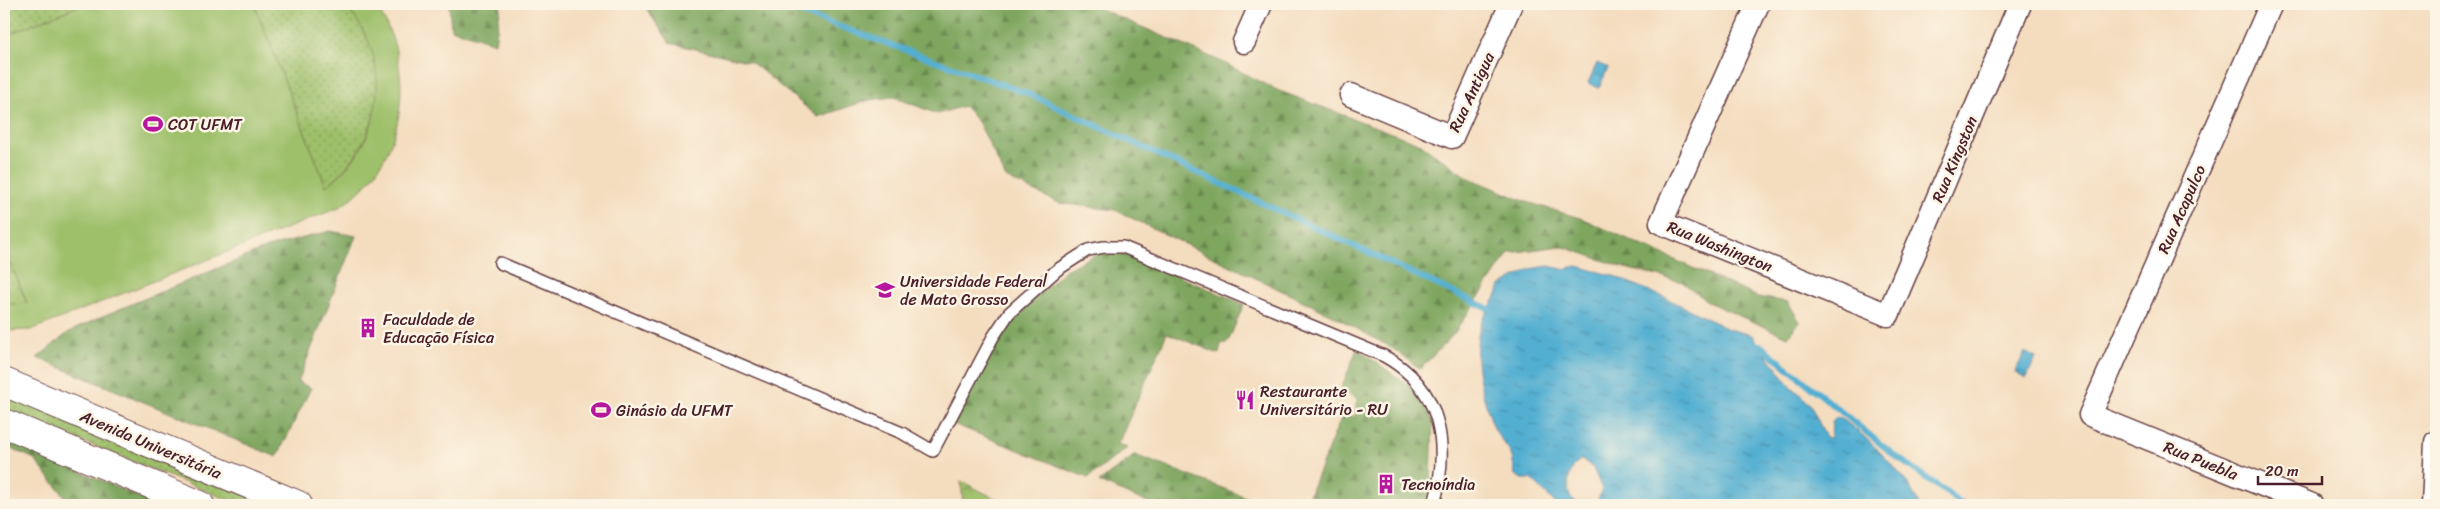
<svg xmlns="http://www.w3.org/2000/svg" width="2440" height="509" font-family="Sriracha,sans-serif">
<style>
.grass{fill:url(#grass-dots);stroke:#74704a}
.forest{fill:url(#forest-firs);stroke:#646244}
.park{fill:url(#park-crowns);stroke:#74704a}
.pitch{fill:#9ec06a;stroke:#74704a}
.water{fill:url(#water-ripples);stroke:#4e677e}
.lines{fill:none;stroke-linecap:round;stroke-linejoin:round}
.stream{stroke:#53afd1;stroke-width:6}
.lane-casing{stroke:#643c41;stroke-width:14}
.street-casing{stroke:#643c41;stroke-width:25}
.secondary-casing{stroke:#643c41;stroke-width:30}
.lane{stroke:#fff;stroke-width:11}
.street{stroke:#fff;stroke-width:22}
.secondary{stroke:#fff;stroke-width:28}
.labels{text-anchor:middle;stroke-width:5;stroke-linejoin:round;paint-order:stroke}
.street-label{font-size:16px;fill:#4a1f2b;stroke:#fcf5e5}
.poi-label{font-size:16px;fill:#4a1f2b;stroke:#fcf5e5;text-anchor:start}
</style>
<defs>
<pattern id="grass-dots" width="8" height="8" patternUnits="userSpaceOnUse" patternTransform="scale(1.25)"><rect width="8" height="8" fill="#9ec06a"/><path d="M2 2h.1M6 6h.1" fill="none" stroke="#839b57" stroke-width="1.8" stroke-linecap="round"/></pattern>
<pattern id="forest-firs" width="22" height="20" patternUnits="userSpaceOnUse" patternTransform="scale(1.25)"><rect width="22" height="20" fill="#7ea65e"/><path d="M5 1l3.5 6h-7zM16 11l3.5 6h-7z" fill="#69874e"/></pattern>
<pattern id="park-crowns" width="20" height="18" patternUnits="userSpaceOnUse" patternTransform="scale(1.25)"><rect width="20" height="18" fill="#9ec06a"/><path d="M2 6a3 3 0 1 1 6 0M12 15a3 3 0 1 1 6 0" fill="none" stroke="#839b57"/></pattern>
<pattern id="water-ripples" width="26" height="14" patternUnits="userSpaceOnUse" patternTransform="scale(1.25)"><rect width="26" height="14" fill="#53afd1"/><path d="M2 4q2-2 4 0t4 0M15 11q2-2 4 0t4 0" fill="none" stroke="#478eaa"/></pattern>
</defs>
<rect width="100%" height="100%" fill="#fcf5e5"/>
<filter id="ink" filterUnits="userSpaceOnUse"><feTurbulence type="fractalNoise" baseFrequency=".02" numOctaves="2"/><feDisplacementMap in="SourceGraphic" scale="10" xChannelSelector="R" yChannelSelector="G"/><feConvolveMatrix kernelMatrix="1 2 1 2 8 2 1 2 1" color-interpolation-filters="sRGB"/></filter>
<filter id="wash" filterUnits="userSpaceOnUse"><feTurbulence type="fractalNoise" baseFrequency=".0096" numOctaves="4" result="noise"/><feDisplacementMap in="SourceGraphic" scale="20" xChannelSelector="R" yChannelSelector="G"/><feGaussianBlur stdDeviation="1.12" result="paint"/><feColorMatrix in="noise" values="0 0 0 0 0 0 0 0 0 0 0 0 0 0 0 0 0 1.4 0 .05"/><feComposite in="paint" operator="in"/></filter>
<g filter="url(#wash)">
<rect width="100%" height="100%" fill="#f4ddbf"/>
<path class="grass" d="M4 4H84L4 36Z
M254 4H343C398 57 384 142 326 186Z
M4 246 27 304 4 305Z
M4 391 281 505H241L22 417 4 409Z"/>
<path class="forest" d="M449 4H501L495 43 451 29Z
M643 4H1089L1220 61 1277 90 1421 144 1467 177 1527 202 1583 219 1758 297 1788 302 1800 322 1788 337 1710 303 1682 282 1625 268 1561 246 1509 253 1453 335 1420 369 1392 348 1332 315 1115 210 1059 203 1006 178 979 123 964 106 937 114 894 97 869 100 818 117 751 62 670 43Z
M330 231 356 236 298 382 311 388 277 457 37 358 69 332 105 315 269 247Z
M1104 250 1124 253 1244 304 1228 342 1221 344 1219 354 1167 333 1118 444 1127 448 1088 478 951 423 1010 321 1065 270Z
M1357 349 1417 391 1433 422 1430 505H1305L1343 413 1355 417 1357 398 1341 389Z
M4 438 139 497 163 505H72L33 458 4 446Z
M1135 455 1267 505H1153L1099 482Z"/>
<path class="park" d="M961 481 1008 505H963Z"/>
<path class="pitch" d="M84 4H254L326 186C386 145 395 54 343 4H375C419 68 407 166 338 208L31 330 4 331V305L27 303 4 246V36Z"/>
<path class="water" d="M1597 63 1608 68 1599 88 1588 83Z
M1548 266 1563 269 1577 266 1614 276 1668 299 1728 329 1752 335 1787 382 1810 404 1826 437 1831 438 1832 423 1836 417C1853 421 1897 469 1908 484 1912 491 1916 498 1919 505H1585L1597 502 1602 489 1593 468 1582 459C1569 465 1564 489 1572 500L1583 505H1557L1531 479H1522L1515 475C1514 468 1513 458 1510 452 1506 444 1499 438 1495 430 1483 400 1472 363 1479 331 1482 314 1496 303 1500 286L1530 269Z
M2025 352 2036 358 2026 378 2015 372Z"/>
<g class="lines">
<path class="stream" d="M776 4 1029 94 1489 309 1496 311
M1754 345H1760L1894 455 1964 505"/>
</g>
</g>
<g filter="url(#ink)">
<g class="lines">
<defs>
<path id="lane" d="M500 263 902 433 933 451 993 337 1009 313 1057 270 1088 250 1104 247H1123L1384 356C1442 388 1450 444 1434 505"/>
<path id="street" d="M1758 4 1661 223 1888 315 2020 4
M2271 4 2090 415 2312 505
M1244 42 1261 4
M1351 95 1452 137 1511 4
M2433 505 2436 442"/>
<path id="secondary" d="M4 382 298 505
M4 423 200 505"/>
</defs>
<use href="#lane" class="lane-casing"/>
<use href="#street" class="street-casing"/>
<use href="#secondary" class="secondary-casing"/>
<use href="#lane" class="lane"/>
<use href="#street" class="street"/>
<use href="#secondary" class="secondary"/>
</g>
</g>
<defs>
<symbol id="stadium-bare" viewBox="-9 -9 18 18"><path d="M0-5a6.5 5 0 1 0 0 10a6.5 5 0 1 0 0-10ZM-3.5-1.8h7v3.6h-7Z" fill="#b5179e" stroke="#fcf5e5" stroke-width="2.5" paint-order="stroke"/></symbol>
<symbol id="university-bare" viewBox="-9 -9 18 18"><path d="M0-5L7-2L0 1L-7-2ZM-4 1L0 2.5L4 1V4Q0 6-4 4Z" fill="#b5179e" stroke="#fcf5e5" stroke-width="2.5" paint-order="stroke"/></symbol>
<symbol id="building-bare" viewBox="-9 -9 18 18"><path d="M-4-6H4V6H1V3H-1V6H-4ZM-2.5-4.3h1.7v1.8h-1.7ZM.8-4.3h1.7v1.8H.8ZM-2.5-1h1.7V.8h-1.7ZM.8-1h1.7V.8H.8Z" fill="#b5179e" stroke="#fcf5e5" stroke-width="2.5" paint-order="stroke"/></symbol>
<symbol id="restaurant-bare" viewBox="-9 -9 18 18"><path d="M-5-6h1v4h1v-4h1v4h1v-4h1v5L-1.5 .5V6h-2V.5L-5-1ZM5-6V6H3V1.5H1.5Q1.5-4 5-6Z" fill="#b5179e" stroke="#fcf5e5" stroke-width="2.5" paint-order="stroke"/></symbol>
</defs>
<g fill-rule="evenodd">
<use href="#stadium-bare" x="139" y="110" width="28" height="28"/>
<use href="#university-bare" x="871" y="276" width="28" height="28"/>
<use href="#building-bare" x="354" y="314" width="28" height="28"/>
<use href="#restaurant-bare" x="1231" y="386" width="28" height="28"/>
<use href="#stadium-bare" x="587" y="396" width="28" height="28"/>
<use href="#building-bare" x="1372" y="470" width="28" height="28"/>
</g>
<g class="labels">
<g class="street-label">
<text transform="translate(1471 92) rotate(-65)" y="6">Rua Antigua</text>
<text transform="translate(1954 159) rotate(-67)" y="6">Rua Kingston</text>
<text transform="translate(2181 209) rotate(-66)" y="6">Rua Acapulco</text>
<text transform="translate(1720 246) rotate(22)" y="6">Rua Washington</text>
<text transform="translate(151 444) rotate(23)" y="6">Avenida Universitária</text>
<text transform="translate(2201 460) rotate(22)" y="6">Rua Puebla</text>
</g>
<g class="poi-label">
<text x="168" y="130">COT UFMT</text>
<text x="900" y="287">Universidade Federal<tspan x="900" dy="18">de Mato Grosso</tspan></text>
<text x="383" y="325">Faculdade de<tspan x="383" dy="18">Educação Física</tspan></text>
<text x="1260" y="397">Restaurante<tspan x="1260" dy="18">Universitário - RU</tspan></text>
<text x="616" y="416">Ginásio da UFMT</text>
<text x="1401" y="490">Tecnoíndia</text>
</g>
</g>
<rect width="2440" height="509" fill="none" stroke="#fcf5e5" stroke-width="20"/>
<path d="M2258 476v8h64v-8" fill="none" stroke="#4a1f2b" stroke-width="2.5"/>
<text x="2265" y="476" font-size="15" fill="#4a1f2b" stroke="#fcf5e5" stroke-width="4" paint-order="stroke">20 m</text>
</svg>
